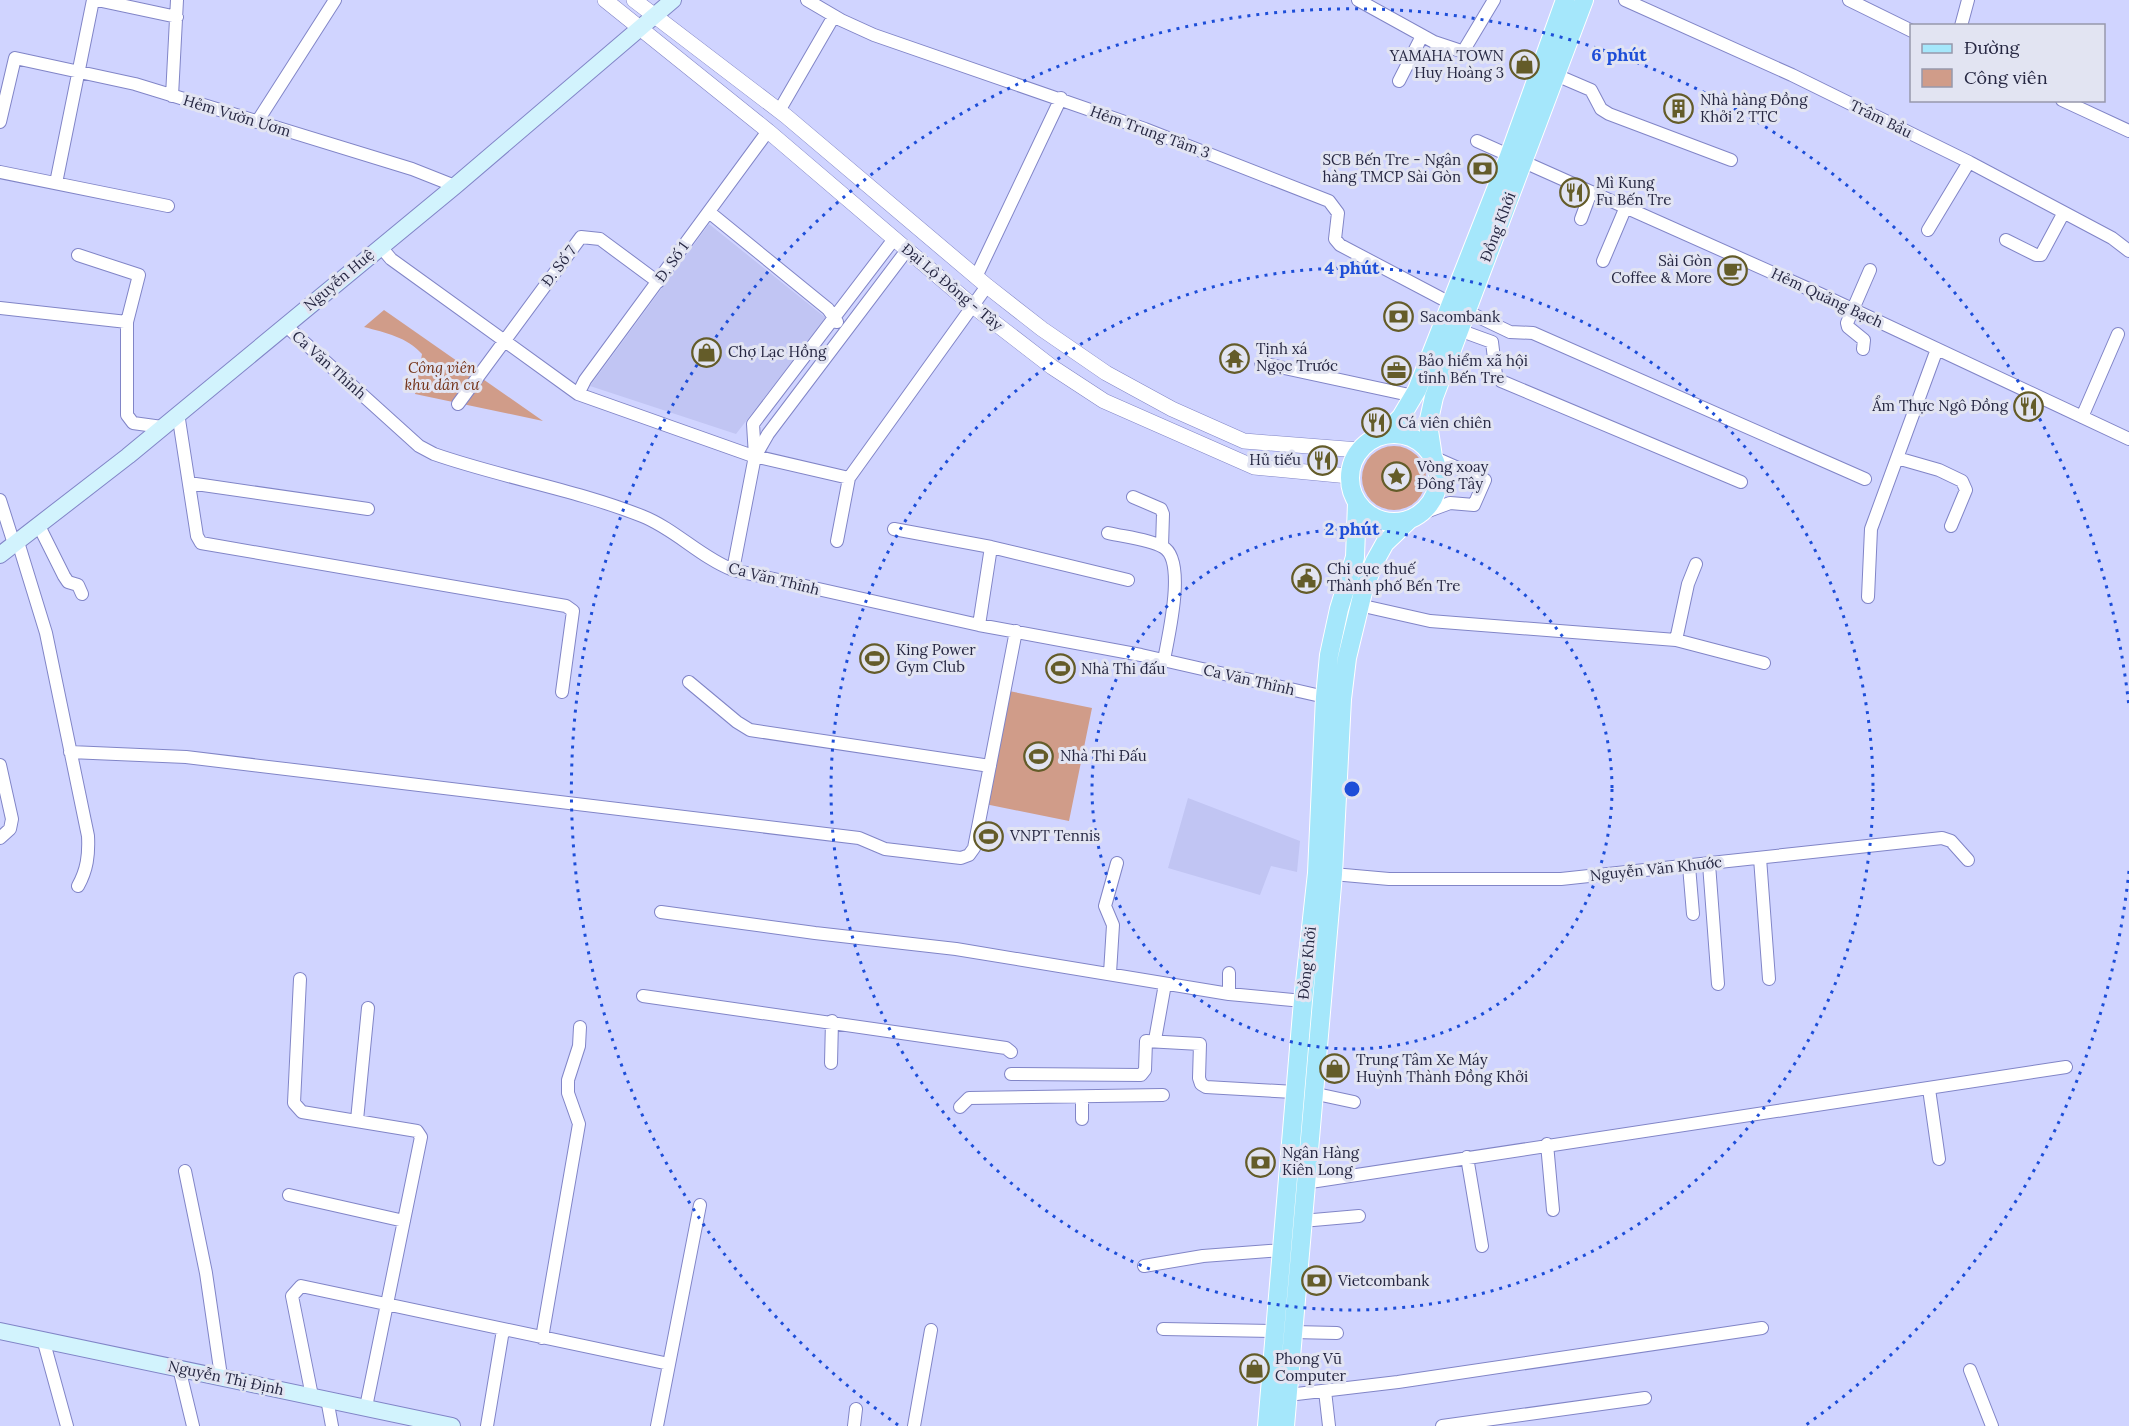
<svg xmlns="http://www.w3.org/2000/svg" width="2129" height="1426" font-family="Lora,serif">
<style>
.built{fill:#c1c5f3}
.green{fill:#d09c89}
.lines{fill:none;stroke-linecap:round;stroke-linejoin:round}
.minor-casing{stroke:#8185c7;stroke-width:14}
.tertiary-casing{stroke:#8185c7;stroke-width:16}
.secondary-casing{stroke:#8185c7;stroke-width:18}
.primary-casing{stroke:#fff;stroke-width:20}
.minor{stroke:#fff;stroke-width:12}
.tertiary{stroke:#fff;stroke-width:15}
.secondary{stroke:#d2f3fd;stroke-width:16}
.primary{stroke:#a5e7fb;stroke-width:18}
.ring{fill:none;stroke:#1d4ed8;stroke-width:3;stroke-dasharray:3 6}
.labels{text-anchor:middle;stroke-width:6;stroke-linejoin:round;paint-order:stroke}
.poi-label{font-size:15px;fill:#262742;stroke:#e2e4f2;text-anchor:start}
.street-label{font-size:15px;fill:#262742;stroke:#e2e4f2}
.park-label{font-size:15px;font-style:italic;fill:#733116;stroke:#e2e4f2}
.centre{fill:#1d4ed8;stroke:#e2e4f2;stroke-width:3}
.ring-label{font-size:18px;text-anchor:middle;font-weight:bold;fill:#1d4ed8;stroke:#e2e4f2;stroke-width:6;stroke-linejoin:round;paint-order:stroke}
</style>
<rect width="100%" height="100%" fill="#d0d4ff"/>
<path class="built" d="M709 224 826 318 736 434 590 386Z
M1188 798 1300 841 1297 872 1271 866 1260 895 1168 868Z"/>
<path class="green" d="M384 310 543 421 415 394 422 354C407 337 386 333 364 327Z
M1362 478a32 32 0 1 1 64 0a32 32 0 1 1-64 0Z
M1009 691 1092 708 1069 821 985 804Z"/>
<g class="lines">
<defs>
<path id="minor" d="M97 0 177 17
M807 0 841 20 874 35 1145 129 1329 201 1338 213 1335 239 1340 245 1452 304
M1358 0 1434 42 1461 51 1464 50 1494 0
M1625 0 1792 75 1969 162 2112 238 2129 251
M1849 0 1912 31
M1961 26 1968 0
M1556 75 1591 90 1601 109 1609 114 1731 160
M1399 81 1422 36
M172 96 177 0
M2062 100 2129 131
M779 111 834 16
M0 122 15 58 135 84 412 169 455 186
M257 122 335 0
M1477 141 1820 294 2129 439
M0 172 168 206
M56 183 93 0
M709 212 828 309 837 322
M1581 219 1591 192
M1928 230 1969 162
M2006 240 2036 255H2041L2063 214
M380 246 391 259 578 394 750 455 849 478
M78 255 139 275 127 322
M1603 261 1625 209
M976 277 1061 98
M0 308 127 322V415L133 423 162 427
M1466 311 1510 332 1533 333 1865 479
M285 325 419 446 434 454C503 478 574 489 642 516 675 529 700 557 733 570L979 625 1141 655 1325 697
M1459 330 1492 342 1496 375 1501 381 1741 482
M1863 349 1864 340 1848 327 1847 323 1870 270
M1261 363 1414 396
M578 394 585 380 768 131
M458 404 581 237 600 239 658 282
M178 413 197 536 201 543 566 606 573 611 562 692
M2082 417 2118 334
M756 455 768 434 907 250
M1897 458 1939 470 1962 481 1966 490 1951 526
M189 483 368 509
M1133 497 1161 509 1163 514 1162 546
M0 500 14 544
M1423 513 1450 503 1474 505 1485 480 1433 457
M39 526 64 576 68 582 78 585 82 594
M894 529 991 547 1128 580
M1108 533C1125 537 1148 539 1163 547 1187 560 1168 637 1164 660
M837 541 849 478 987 286
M18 542 46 633 88 836C89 855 87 870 78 886
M733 570 755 456 753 424 894 239
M1868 597 1871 529 1937 349
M1359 605 1430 621 1676 640 1764 663
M979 625 991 547
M1676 640 1688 584 1696 564
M689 682 737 722 750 730 990 766
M70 752 186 757 859 838 885 849 961 858 969 855 974 848 1016 631
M0 765 12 819 10 829 0 838
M1760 858 1769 979
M1709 864 1718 984
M1689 866 1693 914
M1333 874 1389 879H1561L1942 838 1951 841 1968 860
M661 912 815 933 956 949 1229 994 1303 1001
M1110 973 1113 925 1105 906 1117 863
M1229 973V994
M300 979 294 1103 302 1112 417 1131 421 1137 366 1407
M643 996 1006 1048 1011 1052
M1155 1040 1165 984
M831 1063 832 1021
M1011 1074 1141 1075 1145 1070 1146 1041 1200 1044 1199 1078 1201 1084 1206 1087 1312 1093 1354 1102
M1929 1089 1939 1159
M960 1107 969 1098 1163 1095
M1082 1119V1097
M357 1120 368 1008
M1547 1144 1553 1210
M1467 1157 1482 1246
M185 1171 206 1273 221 1376
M1304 1183 2066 1067
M289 1195 404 1221
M1302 1221 1359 1216
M1144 1266 1203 1256 1283 1250
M1163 1329 1276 1331
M1293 1332 1337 1333
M542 1338 579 1124 568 1093V1080L579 1046 580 1027
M43 1339 67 1426
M179 1368 193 1426
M1970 1370 1992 1426
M1325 1391 1329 1426
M1288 1395 1398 1382 1762 1328
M312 1396 292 1296 301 1286 669 1364
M327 1399 332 1426
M487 1426 503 1330
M657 1426 700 1205
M854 1426 856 1409
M914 1426 931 1330
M1442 1426 1645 1398"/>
<path id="tertiary" d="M605 0 768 131 973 306 1052 367 1104 401 1254 467 1349 476
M634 0 786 116 987 286 1042 329 1106 373 1172 409 1244 441 1359 450"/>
<path id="secondary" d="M0 555 128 456 455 186 673 0
M0 1331 452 1426"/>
<path id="primary" d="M1350 478a44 44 0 1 1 88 0a44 44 0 1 1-88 0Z
M1383 435 1401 417 1417 390 1509 156 1565 0
M1433 457 1428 424 1434 397 1584 0
M1267 1426 1303 1001 1317 873 1325 697 1329 655 1339 609 1355 557 1357 503
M1285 1426 1333 874 1342 699 1347 658 1364 588 1375 561 1385 543 1409 520"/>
</defs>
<use href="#minor" class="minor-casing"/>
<use href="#tertiary" class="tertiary-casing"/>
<use href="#secondary" class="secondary-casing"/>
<use href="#primary" class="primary-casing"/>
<use href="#minor" class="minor"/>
<use href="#tertiary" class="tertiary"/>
<use href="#secondary" class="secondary"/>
<use href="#primary" class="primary"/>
</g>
<g class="ring">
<circle cx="1352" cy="789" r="260"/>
<circle cx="1352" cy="789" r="521"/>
<path d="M2129 871A781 781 0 0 1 1806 1425M898 1425A781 781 0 1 1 2129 707"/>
</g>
<defs>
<symbol id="shop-ring" viewBox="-11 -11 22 22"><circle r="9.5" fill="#e2e4f2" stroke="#645c29" stroke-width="1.5"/><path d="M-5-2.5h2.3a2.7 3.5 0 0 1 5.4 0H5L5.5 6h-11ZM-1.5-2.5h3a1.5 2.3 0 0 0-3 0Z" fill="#645c29"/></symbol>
<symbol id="building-ring" viewBox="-11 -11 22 22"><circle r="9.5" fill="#e2e4f2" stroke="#645c29" stroke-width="1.5"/><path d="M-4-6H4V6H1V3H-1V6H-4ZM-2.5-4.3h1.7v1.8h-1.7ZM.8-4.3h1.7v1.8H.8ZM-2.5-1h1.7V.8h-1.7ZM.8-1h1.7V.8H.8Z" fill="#645c29"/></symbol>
<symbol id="bank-ring" viewBox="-11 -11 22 22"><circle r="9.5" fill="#e2e4f2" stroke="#645c29" stroke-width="1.5"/><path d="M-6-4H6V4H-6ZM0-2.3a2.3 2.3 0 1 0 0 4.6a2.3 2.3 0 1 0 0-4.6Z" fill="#645c29"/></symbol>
<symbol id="restaurant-ring" viewBox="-11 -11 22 22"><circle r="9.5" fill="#e2e4f2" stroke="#645c29" stroke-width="1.5"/><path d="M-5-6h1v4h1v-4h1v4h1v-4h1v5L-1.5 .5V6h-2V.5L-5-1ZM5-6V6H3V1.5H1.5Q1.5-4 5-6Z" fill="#645c29"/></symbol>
<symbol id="cafe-ring" viewBox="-11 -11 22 22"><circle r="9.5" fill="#e2e4f2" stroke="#645c29" stroke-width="1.5"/><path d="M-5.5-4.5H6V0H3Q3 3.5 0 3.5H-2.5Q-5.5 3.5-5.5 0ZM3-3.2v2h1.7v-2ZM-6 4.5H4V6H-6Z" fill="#645c29"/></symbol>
<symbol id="temple-ring" viewBox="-11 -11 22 22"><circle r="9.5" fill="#e2e4f2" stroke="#645c29" stroke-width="1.5"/><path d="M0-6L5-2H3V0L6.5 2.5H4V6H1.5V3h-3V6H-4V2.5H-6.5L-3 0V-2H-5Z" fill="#645c29"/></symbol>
<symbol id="office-ring" viewBox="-11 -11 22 22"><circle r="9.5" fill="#e2e4f2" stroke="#645c29" stroke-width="1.5"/><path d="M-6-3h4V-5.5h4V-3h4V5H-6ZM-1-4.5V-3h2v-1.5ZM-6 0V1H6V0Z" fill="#645c29"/></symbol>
<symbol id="sight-ring" viewBox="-11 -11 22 22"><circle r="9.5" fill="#e2e4f2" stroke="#645c29" stroke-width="1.5"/><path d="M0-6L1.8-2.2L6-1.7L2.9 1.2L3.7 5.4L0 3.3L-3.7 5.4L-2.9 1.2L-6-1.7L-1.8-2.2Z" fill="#645c29"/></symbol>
<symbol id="civic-ring" viewBox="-11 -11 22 22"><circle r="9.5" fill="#e2e4f2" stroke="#645c29" stroke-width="1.5"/><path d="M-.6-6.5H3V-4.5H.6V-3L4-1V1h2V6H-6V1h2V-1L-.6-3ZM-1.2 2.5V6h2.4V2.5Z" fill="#645c29"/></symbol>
<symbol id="stadium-ring" viewBox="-11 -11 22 22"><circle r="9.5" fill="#e2e4f2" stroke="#645c29" stroke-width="1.5"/><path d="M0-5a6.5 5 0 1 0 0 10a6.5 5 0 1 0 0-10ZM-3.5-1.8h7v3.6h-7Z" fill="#645c29"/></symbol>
</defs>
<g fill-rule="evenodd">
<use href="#shop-ring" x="1508" y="48" width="33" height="33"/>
<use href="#building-ring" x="1662" y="92" width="33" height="33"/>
<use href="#bank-ring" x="1466" y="152" width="33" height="33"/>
<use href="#restaurant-ring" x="1558" y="176" width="33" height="33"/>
<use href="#cafe-ring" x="1716" y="254" width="33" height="33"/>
<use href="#bank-ring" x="1382" y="300" width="33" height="33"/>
<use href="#shop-ring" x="690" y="336" width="33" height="33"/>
<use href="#temple-ring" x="1218" y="342" width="33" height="33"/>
<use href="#office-ring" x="1380" y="354" width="33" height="33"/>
<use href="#restaurant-ring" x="2012" y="390" width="33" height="33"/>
<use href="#restaurant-ring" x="1360" y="406" width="33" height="33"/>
<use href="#restaurant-ring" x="1306" y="444" width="33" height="33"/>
<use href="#sight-ring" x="1380" y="460" width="33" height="33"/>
<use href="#civic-ring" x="1290" y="562" width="33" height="33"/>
<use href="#stadium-ring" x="858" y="642" width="33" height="33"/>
<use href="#stadium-ring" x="1044" y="652" width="33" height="33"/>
<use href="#stadium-ring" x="1022" y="740" width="33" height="33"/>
<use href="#stadium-ring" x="972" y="820" width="33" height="33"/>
<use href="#shop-ring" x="1318" y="1052" width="33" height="33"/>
<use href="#bank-ring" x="1244" y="1146" width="33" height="33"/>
<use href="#bank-ring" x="1300" y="1264" width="33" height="33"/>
<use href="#shop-ring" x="1238" y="1352" width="33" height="33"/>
</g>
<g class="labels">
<g class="poi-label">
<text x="1504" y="61" text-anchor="end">YAMAHA TOWN<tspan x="1504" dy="17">Huy Hoàng 3</tspan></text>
<text x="1700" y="105">Nhà hàng Đồng<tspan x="1700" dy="17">Khởi 2 TTC</tspan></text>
<text x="1461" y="165" text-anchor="end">SCB Bến Tre - Ngân<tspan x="1461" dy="17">hàng TMCP Sài Gòn</tspan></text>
<text x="1596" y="188">Mì Kung<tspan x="1596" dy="17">Fu Bến Tre</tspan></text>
<text x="1712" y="266" text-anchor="end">Sài Gòn<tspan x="1712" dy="17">Coffee &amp; More</tspan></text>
<text x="1420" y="322">Sacombank</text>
<text x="1256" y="354">Tịnh xá<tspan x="1256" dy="17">Ngọc Trước</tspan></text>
<text x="728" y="357">Chợ Lạc Hồng</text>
<text x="1418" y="366">Bảo hiểm xã hội<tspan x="1418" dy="17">tỉnh Bến Tre</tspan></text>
<text x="2008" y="411" text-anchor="end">Ẩm Thực Ngô Đồng</text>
<text x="1398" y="428">Cá viên chiên</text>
<text x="1301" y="465" text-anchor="end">Hủ tiếu</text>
<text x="1417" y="472">Vòng xoay<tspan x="1417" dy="17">Đông Tây</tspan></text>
<text x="1327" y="574">Chi cục thuế<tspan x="1327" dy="17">Thành phố Bến Tre</tspan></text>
<text x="896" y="655">King Power<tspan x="896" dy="17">Gym Club</tspan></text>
<text x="1081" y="674">Nhà Thi đấu</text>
<text x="1060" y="761">Nhà Thi Đấu</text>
<text x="1010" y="841">VNPT Tennis</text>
<text x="1356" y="1065">Trung Tâm Xe Máy<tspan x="1356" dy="17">Huỳnh Thành Đồng Khởi</tspan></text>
<text x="1282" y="1158">Ngân Hàng<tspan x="1282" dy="17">Kiên Long</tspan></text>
<text x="1338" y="1286">Vietcombank</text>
<text x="1275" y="1364">Phong Vũ<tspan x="1275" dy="17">Computer</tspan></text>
</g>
<g class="street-label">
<text transform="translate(237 116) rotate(17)" y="5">Hẻm Vườn Ươm</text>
<text transform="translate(1881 119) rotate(26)" y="5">Trâm Bầu</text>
<text transform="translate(1150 132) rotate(20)" y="5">Hẻm Trung Tâm 3</text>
<text transform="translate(1498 227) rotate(-69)" y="5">Đồng Khởi</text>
<text transform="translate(672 262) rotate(-54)" y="5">Đ. Số 1</text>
<text transform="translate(559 266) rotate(-53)" y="5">Đ. Số 7</text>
<text transform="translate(339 280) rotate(-40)" y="5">Nguyễn Huệ</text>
<text transform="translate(952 287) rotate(40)" y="5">Đại Lộ Đông - Tây</text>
<text transform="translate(1827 298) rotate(25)" y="5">Hẻm Quảng Bạch</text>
<text transform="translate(329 365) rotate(42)" y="5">Ca Văn Thỉnh</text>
<text transform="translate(774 579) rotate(14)" y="5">Ca Văn Thỉnh</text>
<text transform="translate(1249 680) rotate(13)" y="5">Ca Văn Thỉnh</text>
<text transform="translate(1656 869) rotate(-6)" y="5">Nguyễn Văn Khước</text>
<text transform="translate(1307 963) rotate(-84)" y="5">Đồng Khởi</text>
<text transform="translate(226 1378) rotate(12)" y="5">Nguyễn Thị Định</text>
</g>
<g class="park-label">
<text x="442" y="373">Công viên<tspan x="442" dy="17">khu dân cư</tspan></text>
</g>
</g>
<circle cx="1352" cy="789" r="9" class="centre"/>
<g class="ring-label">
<text x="1619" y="61">6 phút</text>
<text x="1352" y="274">4 phút</text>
<text x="1352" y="535">2 phút</text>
</g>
<rect x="1910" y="24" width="195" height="78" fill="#e2e4f2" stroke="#9798ac" stroke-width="1.5"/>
<rect x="1922" y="44" width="30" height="9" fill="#a5e7fb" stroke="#9798ac" stroke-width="1.5"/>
<text x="1964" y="54" font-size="18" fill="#262742">Đường</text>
<rect x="1922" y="69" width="30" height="18" fill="#d09c89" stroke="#9798ac" stroke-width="1.5"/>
<text x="1964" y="84" font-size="18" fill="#262742">Công viên</text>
</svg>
